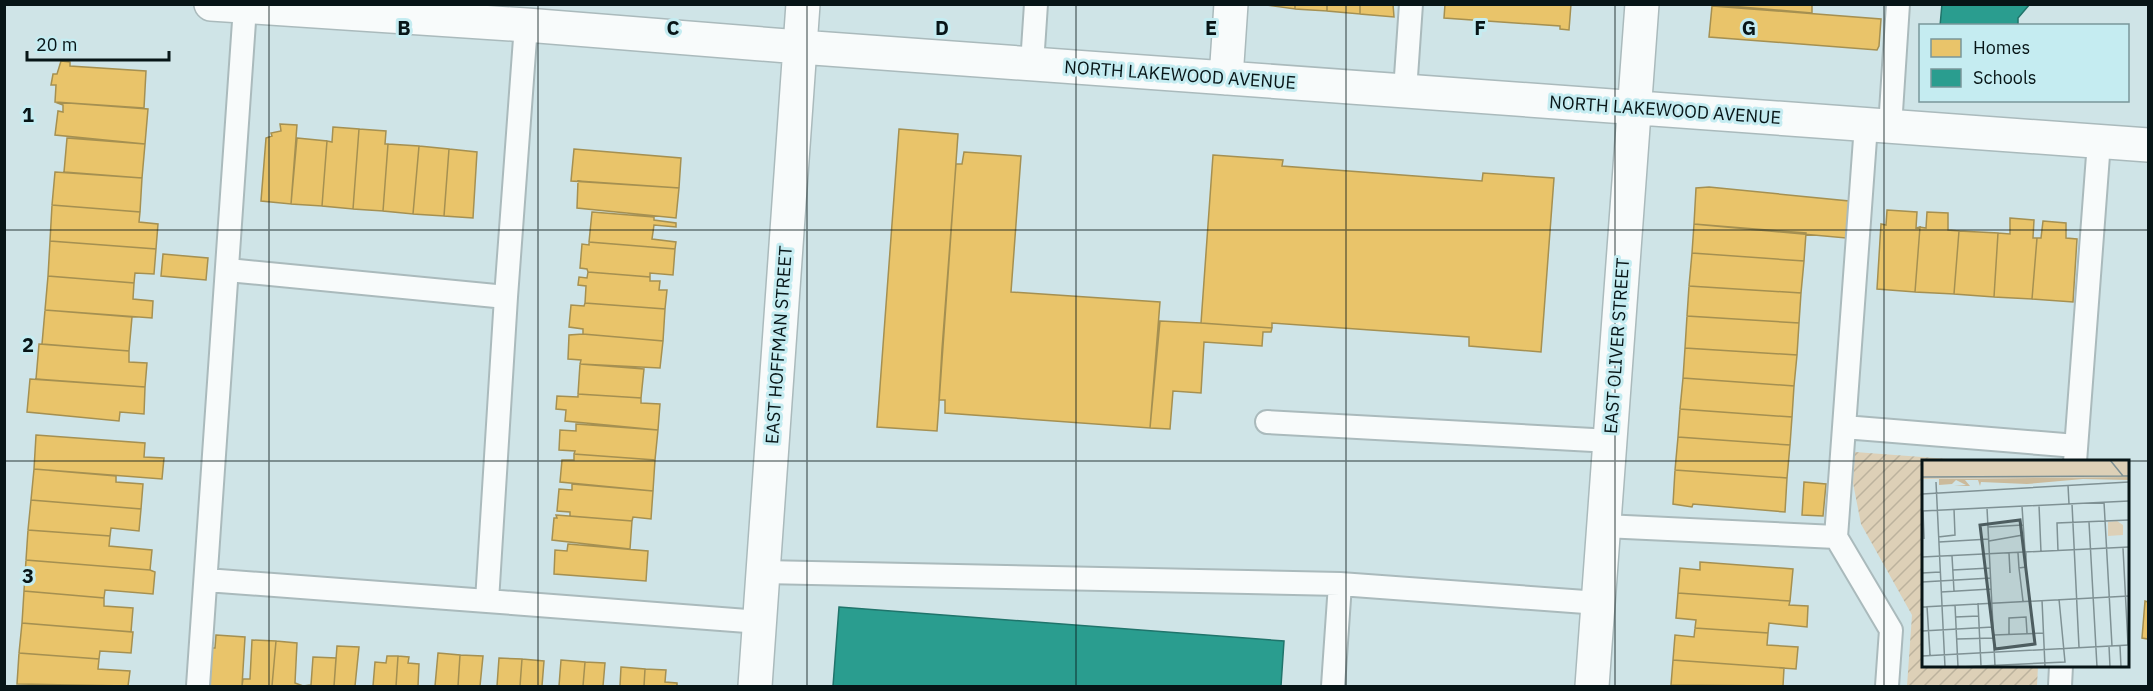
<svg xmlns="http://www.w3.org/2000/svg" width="2153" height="691" font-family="'IBM Plex Sans',sans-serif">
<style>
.garden{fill:url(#garden-furrows)}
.homes{fill:#e9c46a;stroke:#a59051;stroke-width:1.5}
.schools{fill:#2a9d8f;stroke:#20746b;stroke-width:1.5}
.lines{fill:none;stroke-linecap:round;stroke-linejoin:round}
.lane-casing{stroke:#aababc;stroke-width:26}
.street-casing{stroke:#aababc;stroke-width:36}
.lane{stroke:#f8fbfb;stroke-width:22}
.street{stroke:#f8fbfb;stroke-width:33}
.grid{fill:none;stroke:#071517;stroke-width:1.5;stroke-opacity:0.55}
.labels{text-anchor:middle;stroke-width:6;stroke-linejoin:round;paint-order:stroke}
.street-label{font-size:18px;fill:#071517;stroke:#c5ecf1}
.inset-road{fill:none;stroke:#7f9194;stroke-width:1.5}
.view{fill:#4d5d60;fill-opacity:0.15;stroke:#4d5d60;stroke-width:3}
.inset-edge{fill:none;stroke:#071517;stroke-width:3}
.grid-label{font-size:20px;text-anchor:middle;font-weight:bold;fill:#071517;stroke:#c5ecf1;stroke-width:6;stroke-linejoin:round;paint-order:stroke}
</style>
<defs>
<pattern id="garden-furrows" width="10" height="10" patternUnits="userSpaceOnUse" patternTransform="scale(1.5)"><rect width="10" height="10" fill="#ddd0b7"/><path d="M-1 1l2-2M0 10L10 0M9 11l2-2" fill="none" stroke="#bcb29d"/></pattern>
</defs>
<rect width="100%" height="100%" fill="#cfe4e7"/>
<path class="garden" d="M1855 452 1975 461 1924 462V666H2038L2037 686H1907L1912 615 1861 524 1853 483Z"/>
<path class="homes" d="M1259 4H1295V9Z
M1295 4H1327V11L1295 9Z
M1327 4H1360V14L1327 11Z
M1360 4H1393L1394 17 1360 14Z
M1445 4H1571L1569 30 1560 29V26L1444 18Z
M1706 4H1812V13Z
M1712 6 1881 19 1879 46 1877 50 1709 37Z
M61 61 70 62V66L146 71 144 108 55 102 56 85H51L53 74H57Z
M55 102 148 109 145 144 55 135 58 111 63 112V105Z
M280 124 297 125 291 204 261 201 266 138 272 136 271 133 281 131Z
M333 127 359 129 353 209 322 206 327 141 332 142Z
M359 129 386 131 385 144H388L383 211 353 209Z
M899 129 958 134 937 431 877 427Z
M67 138 145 144 142 178 64 172Z
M297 138 327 141 322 206 291 204Z
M388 144 419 146 413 214 383 211Z
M419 146 449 149 444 216 413 214Z
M449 149 477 152 473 218 444 216Z
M574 149 681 158 679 188 571 181Z
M964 152 1021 156 1011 292 1160 302 1150 428 945 413V400H939L942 349 956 164H962Z
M1213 155 1283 160 1282 166 1482 181 1483 173 1554 178 1541 352 1469 346V337L1272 323V328L1201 323Z
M55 172 142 178 140 212 52 205Z
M578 181 679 188 676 218 577 208Z
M1709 187 1849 201 1846 238 1694 224 1696 188Z
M52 205 140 212 139 222 158 224 156 249 50 241Z
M1887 210 1917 212 1916 228 1920 227 1915 292 1877 289 1881 224 1886 225Z
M592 212 654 217V220L676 223V227L654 225 652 239 676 242 675 249 589 242Z
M1927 212 1948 213V230L1959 231 1954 294 1915 292 1920 227 1926 228Z
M2010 218 2034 220 2033 238H2037L2032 299 1994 297 1998 233 2010 234Z
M2043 221 2066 223V238L2077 239 2073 302 2032 299 2037 238H2041Z
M1694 224 1806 233 1804 261 1692 253Z
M1959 231 1998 233 1994 297 1954 294Z
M50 241 156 249 154 274 135 273 134 283 48 276Z
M589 242 675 249 673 275 650 273V277L588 272 587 269 580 268 582 244 589 245Z
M1692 253 1804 261 1801 293 1689 286Z
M163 254 208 258 206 280 161 276Z
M588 272 650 277V281H660L659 290H667L665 309 585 303 586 286 578 285 579 277 587 278Z
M48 276 134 283 133 299 153 301 152 318 45 310Z
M1689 286 1801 293 1799 323 1687 316Z
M585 303 665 309 663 341 583 334V329L569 327 571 305 584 306Z
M45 310 132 317 129 351 42 344Z
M1687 316 1799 323 1797 355 1685 348Z
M1160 321 1201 323 1272 328 1271 332H1263L1262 346 1204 342 1201 393 1173 391 1170 429 1150 428Z
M583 334 663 341 660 368 580 364 581 360 568 359 569 335Z
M39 344 129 351V362L147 363 145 387 36 379Z
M1685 348 1797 355 1794 386 1683 378Z
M580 364 644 369 641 398 578 394Z
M1683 378 1794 386 1792 417 1680 409Z
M30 379 145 387 144 414 120 412 119 421 27 412Z
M578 394 641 398V403L660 404 658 430 565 421 566 410 556 409 557 396 578 397Z
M1680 409 1792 417 1790 445 1678 437Z
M576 424 658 430 655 460 574 454 575 451 559 450 560 430 576 431Z
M36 435 145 443 144 457 164 458 162 479 34 469Z
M1678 437 1790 445 1787 478 1675 470Z
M574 454 655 460 653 491 560 482 562 460H574Z
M34 469 116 476V482L143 484 141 509 31 500Z
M1675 470 1787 478 1785 512 1693 504 1692 507 1673 504Z
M1804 482 1826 484 1823 516 1802 515Z
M572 484 653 491 651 519 633 517 632 521 570 516V512L557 511 559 489 572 490Z
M31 500 141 509 139 531 111 528 110 536 28 530Z
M556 515 632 521 630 549 552 540 554 518H557Z
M28 530 110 536 109 546 152 550 150 570 26 560Z
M568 544 648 551 646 581 554 574 555 550 567 551Z
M26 560 150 570 155 572 153 594 105 590 104 598 24 591Z
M1700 562 1793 569 1790 601 1678 593 1680 568 1700 570Z
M24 591 104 598V606L133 608 131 632 22 623Z
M1678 593 1790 601 1789 605 1808 606 1807 627 1769 623 1768 633 1695 628 1696 620 1676 618Z
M2145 601 2148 602V639L2142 638Z
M22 623 133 632 131 653 100 651 99 659 19 653Z
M1695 628 1768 633 1767 645 1798 647 1796 669 1673 660 1675 635 1694 637Z
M216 635 245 637 242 686H207L210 648H215Z
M252 640 276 641 272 686H242L243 679H250Z
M276 641 297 643 295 683 303 686H272Z
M337 646 359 647 355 686H334Z
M19 653 99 659 98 669 130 671 128 686 17 684Z
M438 653 460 655 458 686H435Z
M460 655 483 656 480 686H458Z
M387 656H398L396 686H373L375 662 386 663Z
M398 656 409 657 408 663 419 664 418 686H396Z
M313 657 336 658 334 686H303L311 685Z
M499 658 522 659 520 686H497Z
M522 659 544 661 542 686H520Z
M561 660 585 662 583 686H559Z
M1673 660 1784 668 1783 686 1671 685Z
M585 662 605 663 603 686H583Z
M621 667 645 669 644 686H620Z
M645 669 666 670 665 682 677 683V686H644Z"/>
<path class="schools" d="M1942 4H2030L2018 18V26H1940Z
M839 607 1284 641 1281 686H833Z"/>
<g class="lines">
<defs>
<path id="lane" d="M1032 64 1036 4
M1405 91 1411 4
M1866 125 1836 537 1891 630 1887 686
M1890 127 1898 4
M506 297 526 25
M1267 422 1611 441
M1844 427 2076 446
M2075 462 2099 142
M1604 526 1836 537
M763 572 1340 584
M206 580 487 601 506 297 228 270
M487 601 760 622
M198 686 245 7
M1333 686 1340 584 1599 603
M2060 686 2061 666"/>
<path id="street" d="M211 4 526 25 800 47 2148 145
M1226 78 1231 4
M755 686 803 4
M1592 686 1642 4"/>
</defs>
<use href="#lane" class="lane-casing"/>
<use href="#street" class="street-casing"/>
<use href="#lane" class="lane"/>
<use href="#street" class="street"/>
</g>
<path class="grid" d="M269 4V686M538 4V686M807 4V686M1076 4V686M1346 4V686M1615 4V686M1884 4V686M4 230H2148M4 461H2148"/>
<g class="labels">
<g class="street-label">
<text transform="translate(1180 75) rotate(4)" y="6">NORTH LAKEWOOD AVENUE</text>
<text transform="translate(1665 110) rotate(4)" y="6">NORTH LAKEWOOD AVENUE</text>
<text transform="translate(779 345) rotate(-86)" y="6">EAST HOFFMAN STREET</text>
<text transform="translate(1617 346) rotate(-86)" y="6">EAST OLIVER STREET</text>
</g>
</g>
<g transform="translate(1922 460)">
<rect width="207" height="207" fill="#cfe4e7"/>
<path d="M195 61 201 65V75L186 76V62Z" fill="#ddd0b7"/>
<path d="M207 17V20L161 19 105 24 59 22 58 26 56 20H43L48 26H32L44 25 34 20 30 24 17 25V19Z" fill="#cbba9b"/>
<path d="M0 0H207V17L0 19Z" fill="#ddd0b7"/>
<path class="inset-road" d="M188 0 201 16H207M0 17 201 16M14 22 23 207M146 25 147 44M0 34 207 22M182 42 190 186M150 44 157 187M117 45 119 92M100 46 103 92M65 48 73 206M0 51 207 41M1 51 2 79M167 62 175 207M66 67 101 65M16 77 33 75 32 49M67 81 101 75M17 82 67 79M201 88 206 185M136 91 135 63 207 60M87 93 88 113M96 93 97 108 104 107V92M30 96 32 131M0 97 207 87M97 108 101 141M31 110 68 108M0 113 18 112M0 122 69 118M19 132 69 129M120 140 123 207M56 143 59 206M33 145 36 207M5 146 8 195M0 147 207 136M33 157 57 156M0 171 71 167M87 174V158L104 157 105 173M72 175 122 173M35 179 72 178M187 186 188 207M198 186 199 207M0 196 207 185M38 207 143 202 137 139"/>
<path class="view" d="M98 60 113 184 73 189 58 65Z"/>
<rect width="207" height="207" class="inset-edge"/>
</g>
<g class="grid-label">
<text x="404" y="35">B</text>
<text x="673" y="35">C</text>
<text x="942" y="35">D</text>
<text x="1211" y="35">E</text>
<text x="1480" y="35">F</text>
<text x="1749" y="35">G</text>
<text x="28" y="122">1</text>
<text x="28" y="352">2</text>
<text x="28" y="583">3</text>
</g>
<rect width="2153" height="691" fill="none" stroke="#071517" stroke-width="12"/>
<rect x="1919" y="24" width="210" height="78" fill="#c5ecf1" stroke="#79969a" stroke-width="1.5"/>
<rect x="1931" y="39" width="30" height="18" fill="#e9c46a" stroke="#79969a" stroke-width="1.5"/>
<text x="1973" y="54" font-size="18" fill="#071517">Homes</text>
<rect x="1931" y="69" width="30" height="18" fill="#2a9d8f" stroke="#79969a" stroke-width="1.5"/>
<text x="1973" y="84" font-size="18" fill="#071517">Schools</text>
<path d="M27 51v9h142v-9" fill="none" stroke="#071517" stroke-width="3"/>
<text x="36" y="51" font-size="18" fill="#071517" stroke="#c5ecf1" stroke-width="4.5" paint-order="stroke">20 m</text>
</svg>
